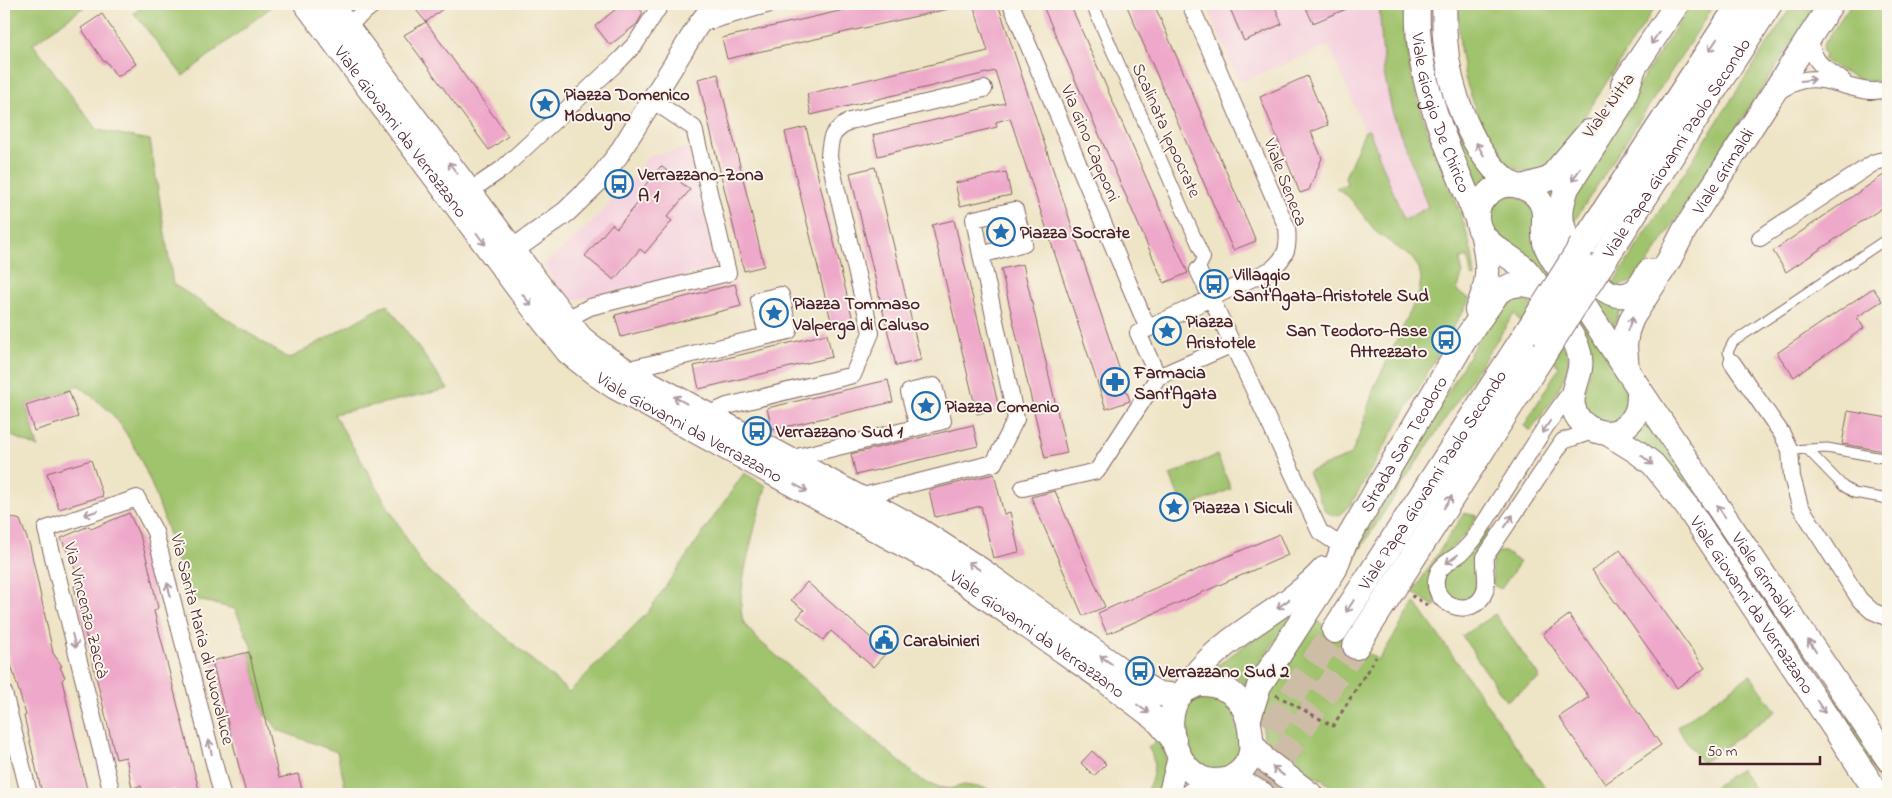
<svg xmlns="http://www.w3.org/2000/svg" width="1892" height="798" font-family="'Indie Flower',sans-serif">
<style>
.built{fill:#f4cfdd}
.green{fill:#a0c36d;stroke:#75714c}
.building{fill:#eea8c9}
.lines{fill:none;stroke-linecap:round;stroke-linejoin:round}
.primary-tunnel{stroke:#cdbda7;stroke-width:26;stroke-dasharray:26 13;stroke-linecap:butt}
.service-casing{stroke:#836461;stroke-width:11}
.pedestrian-casing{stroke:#836461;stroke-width:14}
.minor-casing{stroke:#836461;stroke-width:18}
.tertiary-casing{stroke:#836461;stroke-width:23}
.secondary-casing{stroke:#836461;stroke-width:26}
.primary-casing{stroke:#836461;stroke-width:28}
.path{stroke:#836461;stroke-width:3;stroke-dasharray:4 4;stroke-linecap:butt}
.service{stroke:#fff;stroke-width:9}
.pedestrian{stroke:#fff;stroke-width:12}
.minor{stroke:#fff;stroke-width:16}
.tertiary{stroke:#fff;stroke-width:21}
.secondary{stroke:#fff;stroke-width:24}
.primary{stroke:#fff;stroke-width:26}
.primary-bridge-casing{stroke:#836461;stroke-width:28;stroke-linecap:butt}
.primary-bridge{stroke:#fff;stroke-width:26}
.oneway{stroke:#ae9aa0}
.labels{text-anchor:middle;stroke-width:4;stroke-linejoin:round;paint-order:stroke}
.poi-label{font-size:18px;font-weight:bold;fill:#4a1f2b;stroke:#fbf7ec;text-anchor:start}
.street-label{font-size:18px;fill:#4a1f2b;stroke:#fbf7ec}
</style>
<rect width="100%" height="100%" fill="#fbf7ec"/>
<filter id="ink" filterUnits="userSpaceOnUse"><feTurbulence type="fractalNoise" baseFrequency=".02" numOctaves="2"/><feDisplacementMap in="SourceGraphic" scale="10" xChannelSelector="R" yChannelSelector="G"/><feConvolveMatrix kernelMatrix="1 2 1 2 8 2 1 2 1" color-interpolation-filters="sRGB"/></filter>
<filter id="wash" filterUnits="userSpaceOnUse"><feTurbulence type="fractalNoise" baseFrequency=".0096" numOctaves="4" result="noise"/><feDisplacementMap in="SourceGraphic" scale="20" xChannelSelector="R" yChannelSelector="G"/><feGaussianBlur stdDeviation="1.12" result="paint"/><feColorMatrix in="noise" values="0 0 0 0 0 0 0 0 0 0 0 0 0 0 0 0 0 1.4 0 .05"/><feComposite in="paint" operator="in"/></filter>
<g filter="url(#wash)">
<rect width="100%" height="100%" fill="#eee4c6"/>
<path class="built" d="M1206 4H1399L1401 63 1459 226 1405 221 1369 130 1365 131 1329 46 1239 82Z
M688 148 716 268 569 301 543 266 592 222 632 180 648 156Z"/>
<path class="green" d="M4 4H88L33 44 97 130 150 140 173 284 289 359 387 304 448 389 334 414 422 565 569 692 648 612 744 473 766 486C759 515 732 598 744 623 747 628 753 633 756 638L921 780 936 787 950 789 964 785 985 788 1001 794H347L337 752 278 730 270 719 264 715 249 652 253 650 235 609 186 597C171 539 151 462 113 415 103 404 89 395 78 385L69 391 26 405 38 447 4 433Z
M146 4H275L183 76 134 13Z
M1379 4H1405C1401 60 1421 116 1442 167 1457 204 1472 238 1475 277L1471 276 1468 257 1460 259 1462 275 1457 291 1470 299 1351 504 1339 515 1334 516 1325 511 1308 472 1351 455 1361 431 1374 388 1419 293 1421 278 1419 268 1412 258 1376 232 1349 197 1336 188 1347 184 1345 177 1365 131 1369 130 1404 220 1428 207 1392 111 1384 73Z
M1458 4H1657L1561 153 1551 165 1533 173 1512 168 1501 158 1478 116 1465 78 1460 48Z
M1691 4H1715L1569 229 1573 186Z
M1793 4H1817L1636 281 1610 288Z
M1851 4H1888V79C1863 87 1843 72 1823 59L1825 56 1822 50 1823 45Z
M1444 88 1493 178 1477 192 1441 96V91Z
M1553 191 1557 192 1558 229 1630 299 1619 312 1614 327 1555 240 1548 192Z
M1512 194 1529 203 1627 387V411C1624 414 1619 420 1615 422 1603 426 1587 417 1584 405 1581 395 1586 384 1589 374L1490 230 1488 210 1495 199Z
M1516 297 1525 298C1537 313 1557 335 1566 351 1577 372 1542 413 1531 431L1524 426 1559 367 1514 314 1314 619 1379 660 1415 602 1550 794H1342L1322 780 1278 756 1264 737 1261 715 1266 687 1374 519 1499 304Z
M1646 414 1706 506 1704 509 1701 510 1634 440 1632 433Z
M1217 455 1231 489 1184 509 1170 475Z
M1464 513 1477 516 1466 534 1440 558 1435 607 1413 592Z
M1712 519H1715L1719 524 1888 776V794L1710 521Z
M1487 529 1492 532 1479 586C1474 596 1470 599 1459 601L1445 592 1443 579 1450 568Z
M1499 552H1505L1520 562 1501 589 1493 585 1492 566 1493 557Z
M1297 607 1246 685 1234 675 1211 670Z
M1495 614 1540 678 1506 701 1462 636Z
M1750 675 1776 711 1702 763 1677 727Z
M1216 694 1234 711 1241 750C1239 754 1237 760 1233 763 1220 777 1201 769 1191 755 1181 742 1178 703 1197 696 1202 693 1211 695 1216 694Z
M1159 740C1171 757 1165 777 1158 794H1144C1154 779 1158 763 1148 747Z
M1256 764 1294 794H1277L1248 777Z
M1740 769 1758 794H1704Z"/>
<g id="blocks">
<path class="building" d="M411 4H449L426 22Z
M622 4H636L643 13 637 24 610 45 595 26Z
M870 4H947L948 9 727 59 722 38Z
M973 4H998L1130 401 1106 409 1010 118 996 122 997 127 878 156 873 135 1005 103 995 71 811 115 807 94 988 51Z
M1042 4H1070L1188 273 1164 283Z
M1126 4H1154L1256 241 1233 250Z
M1228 4H1274L1282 24 1244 41Z
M1304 4H1358L1313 23Z
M102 14 136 64 117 77 106 61 104 62 81 28Z
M426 22 508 136 489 150 404 35Z
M718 74 764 266 744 271 698 79Z
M1307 76 1328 125 1311 132 1322 158 1309 190 1300 193 1260 97Z
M806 127 853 320 832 325 785 132Z
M661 166 690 190 667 217 672 221 645 253 640 249 614 280 585 256 612 224 617 228 642 198 638 194Z
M875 167 921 360 896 366 850 173Z
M1006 172 1011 195 960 206 955 183Z
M1888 172V204L1786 272 1773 251Z
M954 220 999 408 977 414 932 225Z
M1023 264 1067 453 1045 458 1001 269Z
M735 284 741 306 621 337 615 315Z
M1873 288 1882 301 1857 317 1864 328 1794 377 1777 353Z
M827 334 832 357 699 389 694 366Z
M888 380 893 402 772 430 767 408Z
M69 391 78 417 34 431 26 405Z
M1848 411 1888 418V437H1887L1884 451 1842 444Z
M973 425 978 446 856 475 851 454Z
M91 460 103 496 59 509 47 473Z
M994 474 1004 514 1010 512 1019 552 993 558 981 506 935 517 929 490Z
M1055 491 1105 607 1083 616 1031 497Z
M129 513 141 539 148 564 158 608 154 611 200 794H176L175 789 153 794H144L141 786 132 788 126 757 116 759 74 586 81 582 61 538 89 526 91 529Z
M4 515 20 520 30 546 53 653 62 666 60 667 65 677 62 680 88 794H42L24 716 26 715 4 641Z
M1279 534 1288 555 1107 634 1098 613Z
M1620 550 1705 668 1677 688 1592 570Z
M807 582 887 652 873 667 831 631 823 640 797 618 804 610 791 600Z
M1569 615 1661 745 1605 784 1559 717 1589 697 1543 634Z
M249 652 279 778 298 774 303 794H246L212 661Z
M1092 751 1106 764 1094 776 1081 763Z"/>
</g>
</g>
<g filter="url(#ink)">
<use href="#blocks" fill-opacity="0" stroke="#836461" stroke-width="1"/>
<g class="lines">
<path class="primary-tunnel" d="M1228 794 1335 630
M1258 794 1356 646"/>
<defs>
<path id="service" d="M1732 362 1728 352 1733 342 1888 238
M1807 449 1843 486 1854 493 1888 499
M1790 450 1827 448 1888 459"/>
<path id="pedestrian" d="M1092 4 1204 258 1198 270"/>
<path id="minor" d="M1011 4 1148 329
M1190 4 1287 228C1289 247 1287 256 1272 269L1138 333 1158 377 1233 344
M699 24 770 4
M339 32 374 4
M1809 38C1815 66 1822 65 1843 81
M1775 93C1784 88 1794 82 1804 80 1833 75 1860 98 1888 89
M470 191 502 169 620 60 636 43 661 4
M1760 238 1875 162 1888 159
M1198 270 1320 532 1343 547
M567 319 590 307 728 273 694 128 652 100
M1732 362 1782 434 1790 450 1792 477 1800 506 1860 600 1872 611 1888 618
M625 370 789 331 781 295 759 300 767 336
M1574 387 1546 426 1474 539C1470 544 1465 549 1461 553 1453 559 1442 564 1438 573 1425 604 1474 623 1485 591 1488 580 1484 568 1485 557L1563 441 1593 431
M707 415 727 406 853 375 871 333 829 157C830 135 832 132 850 121L984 89
M789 459 907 430 943 421 934 386 909 392 918 427
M1023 488 1097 471 1158 377
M859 497 994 463 1016 419 981 255 1024 243 1015 210 974 219 981 255
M4 693 29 794
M112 794 46 529 137 498 155 532 222 794"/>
<path id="tertiary" d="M500 259 566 212 596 183 618 155 699 24 714 4
M1169 794 1179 755
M1190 794 1217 781"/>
<g id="secondary">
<path id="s1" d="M306 4 521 292 568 352 596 374 615 387 937 563 1103 679 1157 720 1174 740"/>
<path d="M330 4 536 281 581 338 605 357 625 370 919 530 984 572 1139 683 1159 694 1180 696"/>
<path id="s2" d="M1418 4C1414 80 1449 150 1477 219"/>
<path d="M1444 4C1445 15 1444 27 1445 38 1448 87 1471 157 1513 185"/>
<path d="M1633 71 1622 103 1567 188C1563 200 1559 213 1563 226 1568 249 1602 310 1633 292 1640 288 1644 278 1649 271"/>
<path d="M1623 84 1677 4"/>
<path d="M1522 187 1549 179 1589 132"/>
<path d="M1477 310C1490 280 1489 268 1483 237"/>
<path id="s3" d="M1627 370 1625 346 1627 331 1632 318 1669 260 1684 231 1831 4"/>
<path id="s4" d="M1639 390C1639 403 1639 414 1628 424 1610 442 1578 430 1573 406 1570 389 1583 374 1580 358 1578 340 1564 325 1554 311 1545 298 1537 282 1526 270 1509 253 1477 244 1477 216 1477 205 1484 196 1493 190 1510 178 1538 189 1543 208 1546 220 1541 233 1546 246 1552 261 1569 282 1578 296 1680 452 1784 605 1888 759"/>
<path id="s5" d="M1607 433 1636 451 1653 464 1688 508 1878 794"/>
<path d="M1199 684C1229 683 1246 700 1250 729 1251 736 1252 744 1251 752 1249 762 1242 771 1234 776 1228 781 1220 781 1212 781 1178 777 1159 723 1180 695 1185 689 1192 687 1199 684Z"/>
<path d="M1186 689C1190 683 1194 676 1199 670 1234 629 1288 609 1324 569"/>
<path id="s6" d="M1249 718 1259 686 1335 569 1343 547 1464 341 1490 304 1499 291 1510 286 1521 284 1538 287"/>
<path d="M1251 742 1264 759 1310 794"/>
<path d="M1230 779 1246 785 1262 794"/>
</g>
<g id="primary">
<path d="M1582 246 1740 4"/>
<path id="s7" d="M1599 267 1769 4"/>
<path id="s8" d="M1335 630 1529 330"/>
<path d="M1356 646 1545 351"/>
</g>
</defs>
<use href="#service" class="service-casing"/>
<use href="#pedestrian" class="pedestrian-casing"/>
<use href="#minor" class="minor-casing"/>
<use href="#tertiary" class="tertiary-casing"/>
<use href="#secondary" class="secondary-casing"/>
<use href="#primary" class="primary-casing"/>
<path class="path" d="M1412 598 1413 596 1427 605
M1276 695 1333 726 1376 657"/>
<use href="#service" class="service"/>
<use href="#pedestrian" class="pedestrian"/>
<use href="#minor" class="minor"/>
<use href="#tertiary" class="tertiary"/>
<use href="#secondary" class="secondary"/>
<use href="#primary" class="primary"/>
<defs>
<path id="primary-bridge" d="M1529 330 1582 246
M1545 351 1599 267"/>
</defs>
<use href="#primary-bridge" class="primary-bridge-casing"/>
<use href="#primary-bridge" class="primary-bridge"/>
</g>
<defs><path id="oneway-shaft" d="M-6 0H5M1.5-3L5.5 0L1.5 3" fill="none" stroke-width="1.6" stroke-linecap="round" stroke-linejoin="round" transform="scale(1.25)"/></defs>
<g class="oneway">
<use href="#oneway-shaft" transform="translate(1655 38) rotate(123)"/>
<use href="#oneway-shaft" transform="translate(1713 45) rotate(123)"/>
<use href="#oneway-shaft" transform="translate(1808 80) rotate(-7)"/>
<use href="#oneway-shaft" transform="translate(1480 149) rotate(-120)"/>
<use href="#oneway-shaft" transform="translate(453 168) rotate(-127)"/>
<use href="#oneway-shaft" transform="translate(1576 175) rotate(124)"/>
<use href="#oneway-shaft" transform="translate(481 239) rotate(53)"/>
<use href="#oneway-shaft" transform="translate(527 300) rotate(52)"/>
<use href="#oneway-shaft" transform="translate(1630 324) rotate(-69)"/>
<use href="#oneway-shaft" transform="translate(680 400) rotate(-151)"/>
<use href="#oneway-shaft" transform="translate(1546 427) rotate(124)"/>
<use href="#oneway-shaft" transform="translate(1647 460) rotate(40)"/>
<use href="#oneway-shaft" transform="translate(801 488) rotate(28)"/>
<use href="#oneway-shaft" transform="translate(1448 502) rotate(-57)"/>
<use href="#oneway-shaft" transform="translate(1721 511) rotate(-124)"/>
<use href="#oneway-shaft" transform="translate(91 513) rotate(161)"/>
<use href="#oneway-shaft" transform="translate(1509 521) rotate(-56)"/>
<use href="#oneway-shaft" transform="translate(1452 559) rotate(143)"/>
<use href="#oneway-shaft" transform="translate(974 566) rotate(-147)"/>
<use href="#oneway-shaft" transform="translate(169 590) rotate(-104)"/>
<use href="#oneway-shaft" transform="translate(1283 604) rotate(144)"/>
<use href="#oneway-shaft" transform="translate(1350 606) rotate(123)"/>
<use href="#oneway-shaft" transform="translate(74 641) rotate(76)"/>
<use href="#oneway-shaft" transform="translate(1812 646) rotate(-124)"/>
<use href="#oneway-shaft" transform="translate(1106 660) rotate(-144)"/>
<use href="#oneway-shaft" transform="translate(1821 707) rotate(56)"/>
<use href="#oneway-shaft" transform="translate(1143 709) rotate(37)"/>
<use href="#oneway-shaft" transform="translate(210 747) rotate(-104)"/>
<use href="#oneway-shaft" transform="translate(1278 771) rotate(-142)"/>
</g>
</g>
<defs>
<symbol id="sight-ring" viewBox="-11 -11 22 22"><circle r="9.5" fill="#fbf7ec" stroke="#1f6fb2" stroke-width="1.5"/><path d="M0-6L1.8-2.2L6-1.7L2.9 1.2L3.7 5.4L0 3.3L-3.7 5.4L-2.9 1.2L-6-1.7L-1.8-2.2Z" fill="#1f6fb2"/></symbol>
<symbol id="bus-ring" viewBox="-11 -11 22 22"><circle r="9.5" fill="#fbf7ec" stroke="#1f6fb2" stroke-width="1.5"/><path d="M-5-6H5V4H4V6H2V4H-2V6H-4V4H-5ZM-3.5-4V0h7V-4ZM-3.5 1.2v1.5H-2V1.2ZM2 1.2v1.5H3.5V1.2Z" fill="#1f6fb2"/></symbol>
<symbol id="pharmacy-ring" viewBox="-11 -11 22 22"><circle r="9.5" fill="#fbf7ec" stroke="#1f6fb2" stroke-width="1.5"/><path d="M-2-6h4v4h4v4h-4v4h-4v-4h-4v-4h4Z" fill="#1f6fb2"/></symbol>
<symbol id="civic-ring" viewBox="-11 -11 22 22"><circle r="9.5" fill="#fbf7ec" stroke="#1f6fb2" stroke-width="1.5"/><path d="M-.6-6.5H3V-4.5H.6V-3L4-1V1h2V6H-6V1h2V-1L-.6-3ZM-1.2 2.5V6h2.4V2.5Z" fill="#1f6fb2"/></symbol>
</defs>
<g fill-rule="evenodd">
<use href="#sight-ring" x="529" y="88" width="32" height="32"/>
<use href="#bus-ring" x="603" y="168" width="32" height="32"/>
<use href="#sight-ring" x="985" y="216" width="32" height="32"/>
<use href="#bus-ring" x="1198" y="268" width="32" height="32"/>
<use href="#sight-ring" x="758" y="297" width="32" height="32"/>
<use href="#sight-ring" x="1151" y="315" width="32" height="32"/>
<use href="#bus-ring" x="1430" y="324" width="32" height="32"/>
<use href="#pharmacy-ring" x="1099" y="366" width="32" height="32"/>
<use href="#sight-ring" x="910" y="390" width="32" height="32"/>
<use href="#bus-ring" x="741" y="415" width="32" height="32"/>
<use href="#sight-ring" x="1158" y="491" width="32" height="32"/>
<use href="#civic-ring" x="868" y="624" width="32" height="32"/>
<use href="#bus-ring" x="1124" y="655" width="32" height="32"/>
</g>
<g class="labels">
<g class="poi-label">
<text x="564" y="100">Piazza Domenico<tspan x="564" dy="21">Modugno</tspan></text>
<text x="638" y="180">Verrazzano-Zona<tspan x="638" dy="21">A 1</tspan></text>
<text x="1020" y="238">Piazza Socrate</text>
<text x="1233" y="280">Villaggio<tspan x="1233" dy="21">Sant'Agata-Aristotele Sud</tspan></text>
<text x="793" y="309">Piazza Tommaso<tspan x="793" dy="21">Valperga di Caluso</tspan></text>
<text x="1186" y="327">Piazza<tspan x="1186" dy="21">Aristotele</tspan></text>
<text x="1427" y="336" text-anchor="end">San Teodoro-Asse<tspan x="1427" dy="21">Attrezzato</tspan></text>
<text x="1134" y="378">Farmacia<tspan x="1134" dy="21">Sant'Agata</tspan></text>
<text x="945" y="412">Piazza Comenio</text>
<text x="776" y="437">Verrazzano Sud 1</text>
<text x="1193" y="513">Piazza I Siculi</text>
<text x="903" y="646">Carabinieri</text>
<text x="1159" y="677">Verrazzano Sud 2</text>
</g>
<g class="street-label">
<text transform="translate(1608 105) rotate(-54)" y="6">Viale Nitta</text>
<text dy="6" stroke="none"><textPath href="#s2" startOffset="112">Viale Giorgio De Chirico</textPath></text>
<text transform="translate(1167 130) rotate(66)" y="6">Scalinata Ippocrate</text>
<text dy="6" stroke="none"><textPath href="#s1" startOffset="159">Viale Giovanni da Verrazzano</textPath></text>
<text transform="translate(1091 143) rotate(67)" y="6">Via Gino Capponi</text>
<text dy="6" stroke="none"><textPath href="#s7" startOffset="142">Viale Papa Giovanni Paolo Secondo</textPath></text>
<text dy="6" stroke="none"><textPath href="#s3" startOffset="226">Viale Grimaldi</textPath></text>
<text transform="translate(1286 182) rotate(69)" y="6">Viale Seneca</text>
<text dy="6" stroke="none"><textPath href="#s1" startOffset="579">Viale Giovanni da Verrazzano</textPath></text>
<text dy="6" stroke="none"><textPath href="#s6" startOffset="316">Strada San Teodoro</textPath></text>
<text dy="6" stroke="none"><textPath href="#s8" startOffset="179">Viale Papa Giovanni Paolo Secondo</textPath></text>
<text dy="6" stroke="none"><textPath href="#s4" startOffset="861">Viale Grimaldi</textPath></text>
<text dy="6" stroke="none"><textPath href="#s5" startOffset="228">Viale Giovanni da Verrazzano</textPath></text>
<text transform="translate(87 610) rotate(76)" y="6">Via Vincenzo Zaccà</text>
<text dy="6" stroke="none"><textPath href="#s1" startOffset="984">Viale Giovanni da Verrazzano</textPath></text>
<text transform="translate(203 639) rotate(76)" y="6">Via Santa Maria di Nuovaluce</text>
</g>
</g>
<rect width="1892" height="798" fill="none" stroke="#fbf7ec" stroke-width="20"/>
<path d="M1700 756v8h120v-8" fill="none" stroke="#4a1f2b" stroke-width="2.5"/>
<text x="1707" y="756" font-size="15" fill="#4a1f2b" stroke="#fbf7ec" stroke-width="4" paint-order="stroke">50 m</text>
</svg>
